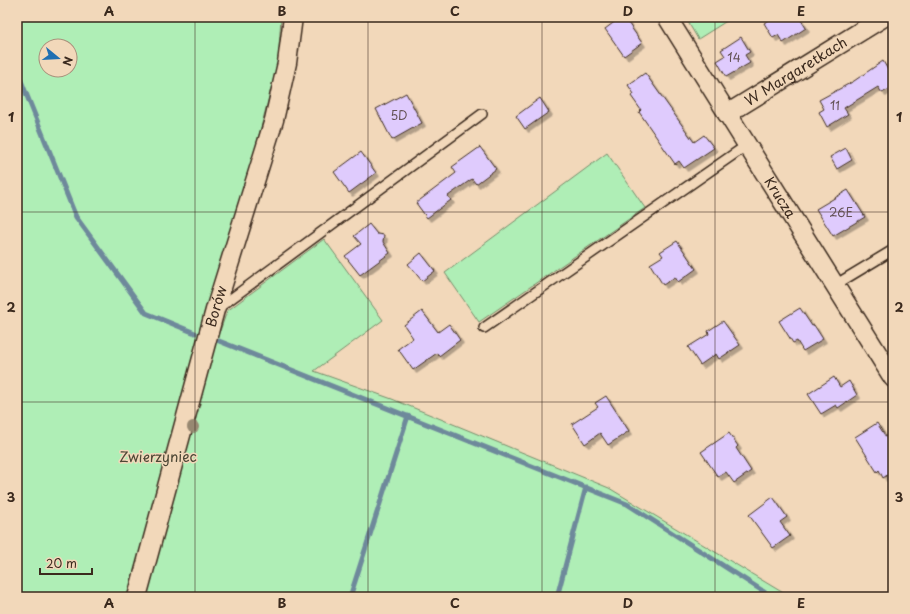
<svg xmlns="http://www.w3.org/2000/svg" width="910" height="614" font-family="'Playpen Sans',sans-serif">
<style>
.green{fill:#afeeb6;stroke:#758c6a;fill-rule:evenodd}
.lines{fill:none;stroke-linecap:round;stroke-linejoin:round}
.stream{stroke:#6e899b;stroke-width:5}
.building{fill:#dfcbfd;stroke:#3b2a1e;filter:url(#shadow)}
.service-casing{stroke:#3b2a1e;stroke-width:12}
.minor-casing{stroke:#3b2a1e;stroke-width:21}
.service{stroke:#f2d8ba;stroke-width:9}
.minor{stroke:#f2d8ba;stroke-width:18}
.tree{fill:#978871}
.grid{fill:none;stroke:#3b2a1e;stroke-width:1;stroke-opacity:0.55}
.labels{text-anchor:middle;stroke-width:3;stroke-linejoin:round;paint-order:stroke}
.number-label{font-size:12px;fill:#645256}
.street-label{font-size:14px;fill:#3b2a1e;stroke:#f2d8ba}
.park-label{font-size:14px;fill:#4c4735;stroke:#f2d8ba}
.neatline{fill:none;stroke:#3b2a1e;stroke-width:1.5}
.grid-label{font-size:13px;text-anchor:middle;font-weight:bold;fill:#3b2a1e}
</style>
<defs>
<filter id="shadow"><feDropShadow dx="3.5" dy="3.5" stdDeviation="0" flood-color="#0004"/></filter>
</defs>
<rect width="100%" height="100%" fill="#f2d8ba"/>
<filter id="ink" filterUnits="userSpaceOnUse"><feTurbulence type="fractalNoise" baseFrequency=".025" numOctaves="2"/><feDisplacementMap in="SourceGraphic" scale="8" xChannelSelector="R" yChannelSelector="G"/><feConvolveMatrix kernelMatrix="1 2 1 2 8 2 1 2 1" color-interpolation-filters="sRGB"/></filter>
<g filter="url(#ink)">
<path class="green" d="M17 17H281L278 62 253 158 201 324 220 331 227 311 324 239 383 320 314 371 392 399 609 488 790 597H17ZM46 46H70V70H46Z
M685 17H733L698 39Z
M607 153 645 208 479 322 445 273Z"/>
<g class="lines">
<path class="stream" d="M17 71 76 217 146 313 195 333
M219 341 627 504 772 597
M350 597 408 416
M557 597 586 487"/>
</g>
<path class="building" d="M621 17H624L642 43 624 56 605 29Z
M774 17H799L806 28 783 43 778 35 773 38 764 23Z
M741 37 750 52 745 55 750 63 726 77 717 61 725 56 721 50Z
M883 61 888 70 893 66V87L882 93 878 87 844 108 848 114 827 127 819 112 824 109 819 100 854 81Z
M645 73 694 142 704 135 714 148 684 168 679 161 675 164 639 112 641 110 631 96 634 94 628 85Z
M406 93 422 123 392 140 376 109Z
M540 98 549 112 525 129 516 116Z
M480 147 496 169 476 184 472 179 448 196 451 200 427 218 416 203 456 173 452 167Z
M846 148 852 160 837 169 830 157Z
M361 152 376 173 349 193 334 172Z
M848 190 865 217 833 236 816 209Z
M369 224 377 234 384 235 383 242 390 253 360 275 345 256 361 244 354 236Z
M677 241 696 269 678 282 675 277 663 285 650 264 663 256 660 252Z
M421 253 435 271 422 281 408 264Z
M800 308 812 326 814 325 823 339 803 351 797 341 793 343 779 321Z
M422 311 438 332 449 324 460 340 439 356 437 353 413 370 398 349 413 338 404 325Z
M723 321 740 345 719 359 716 354 700 365 688 347 709 334 708 331Z
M834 377 840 387 849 381 857 395 838 408 836 405 821 414 808 394Z
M606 396 629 431 608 445 600 433 585 444 572 424 598 407 595 403Z
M877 423 893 448V471L883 478 879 470 877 472 855 437Z
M729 433 738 446 736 448 751 471 734 483 726 472 718 477 701 452Z
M773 497 787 517 780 522 790 536 773 548 749 515Z"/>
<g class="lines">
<defs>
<path id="service" d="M835 285 893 250
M217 309 482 114
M484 328 747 145"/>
<g id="minor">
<path id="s1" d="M667 17 893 378"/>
<path id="s2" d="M727 114 884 17"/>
<path id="s3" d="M137 597 215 310 274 120 287 63 293 17"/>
</g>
</defs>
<use href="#service" class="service-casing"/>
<use href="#minor" class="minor-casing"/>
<use href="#service" class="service"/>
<use href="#minor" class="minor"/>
</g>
<circle class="tree" cx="193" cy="427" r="6"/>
</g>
<path class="grid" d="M195 17V597M368 17V597M542 17V597M715 17V597M17 212H893M17 402H893"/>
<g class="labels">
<g class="number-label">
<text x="734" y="62">14</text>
<text x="835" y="110">11</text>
<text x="399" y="120">5D</text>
<text x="841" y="217">26E</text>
</g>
<g class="street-label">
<text dy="5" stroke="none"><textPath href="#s2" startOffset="81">W Margaretkach</textPath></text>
<text dy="5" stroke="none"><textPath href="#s1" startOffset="213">Krucza</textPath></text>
<text dy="5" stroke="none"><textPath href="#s3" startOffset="301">Borów</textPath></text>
</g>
<g class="park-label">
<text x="158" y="462">Zwierzyniec</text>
</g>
</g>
<rect width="910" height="614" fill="none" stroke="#f2d8ba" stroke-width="44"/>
<g transform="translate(58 58) rotate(108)"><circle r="19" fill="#f2d8ba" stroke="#a9927c"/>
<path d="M0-3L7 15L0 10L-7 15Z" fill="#1f6fb2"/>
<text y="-6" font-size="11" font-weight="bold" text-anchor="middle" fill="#3b2a1e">N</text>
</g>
<path d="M40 568v6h52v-6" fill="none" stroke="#3b2a1e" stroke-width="2"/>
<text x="46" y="568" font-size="12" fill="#3b2a1e" stroke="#f2d8ba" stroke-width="3" paint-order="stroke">20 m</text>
<rect x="22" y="22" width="866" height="570" class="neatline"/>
<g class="grid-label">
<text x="109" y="16">A</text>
<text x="282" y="16">B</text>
<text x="455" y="16">C</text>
<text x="628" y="16">D</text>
<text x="801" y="16">E</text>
<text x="11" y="122">1</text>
<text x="899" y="122">1</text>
<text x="11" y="312">2</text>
<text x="899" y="312">2</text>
<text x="11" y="502">3</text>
<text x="899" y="502">3</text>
<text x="109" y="608">A</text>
<text x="282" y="608">B</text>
<text x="455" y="608">C</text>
<text x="628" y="608">D</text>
<text x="801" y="608">E</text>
</g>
</svg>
